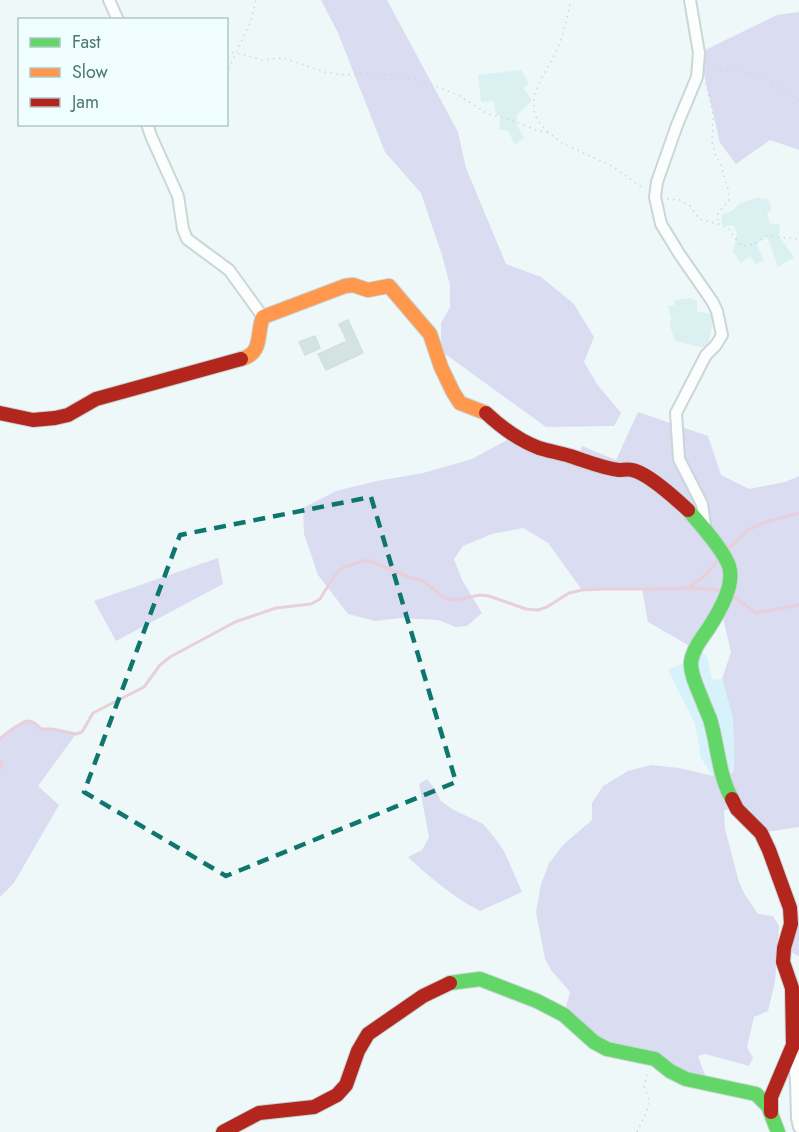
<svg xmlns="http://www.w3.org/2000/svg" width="799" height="1132" font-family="Jost,sans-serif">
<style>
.residential{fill:#dbf1f1}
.green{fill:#daddf1}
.sand{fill:#d7f2fa}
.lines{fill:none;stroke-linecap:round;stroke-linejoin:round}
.stream{stroke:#e9cfda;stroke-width:3}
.building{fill:#d2e3e0;stroke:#d0e1df;stroke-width:1.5}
.street-casing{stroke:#cbd6d6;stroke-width:14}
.fast-casing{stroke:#c7d5d4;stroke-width:16}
.slow-casing{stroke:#c7d5d4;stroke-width:16}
.jam-casing{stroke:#c7d5d4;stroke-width:16}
.path{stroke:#ccd8d8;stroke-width:1.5;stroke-dasharray:1.5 4.5;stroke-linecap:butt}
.street{stroke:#fcfefe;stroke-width:10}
.fast{stroke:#63d668;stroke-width:14}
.slow{stroke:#ff974d;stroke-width:14}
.jam{stroke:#b3261e;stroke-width:14}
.marked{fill:none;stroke:#0f766e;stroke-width:4.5;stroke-dasharray:12 8;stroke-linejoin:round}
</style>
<rect width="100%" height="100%" fill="#eef8f8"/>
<path class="residential" d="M521 70 529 83 524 88 532 101 517 115V125L524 138 515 145 508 131 499 129 500 116 496 115 494 101 481 102 478 75Z
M760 197 761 200 767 198 772 208 767 214 770 223 780 225 779 236 794 257 778 267 767 236 756 244 764 260 756 264 750 256 741 263 733 252 737 234 734 226 722 225 721 215 732 211 740 203Z
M691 298 697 301V311L714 315 709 342 705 348 675 341 670 326 671 318 668 306 674 305 675 300Z"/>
<path class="green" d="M321 0H387L458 132 466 168 506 264 541 277 574 304 594 337 584 362 597 384 621 413 614 426 546 427 441 351V323L450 307V285L442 255 421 193 385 152 338 33Z
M799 12V150L770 140 736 164 720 143 699 53 777 15Z
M638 412 708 436 721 475 749 489 785 482 799 476V827L761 833 736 808 724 810 725 829 739 882 745 895 758 914 773 916 779 926 775 982 768 1011 754 1017 747 1047 753 1058 749 1066 705 1054 698 1056 708 1083 607 1049 564 1015 570 992 551 970 545 959 536 912 541 884 549 863 564 844 592 820V803L603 786 628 771 651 765 679 768 718 777 734 772 733 719 722 679 731 652 721 610 695 649 648 622 642 589H603L582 590 548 543 523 528 492 534 463 546 454 559 462 580 482 613 467 626 456 627 438 620 401 618 375 621 348 614 318 575 304 534 303 508 336 491 377 481 423 473 472 459 514 436 578 458 582 446 616 460Z
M218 558 223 584 116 641 94 601Z
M29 721 34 722 41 729H52L76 734 38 786 59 805 14 883 0 897V768L2 764 0 760V739L23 722Z
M427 779 434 788 441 801 452 809 483 824 494 837 504 851 522 892 480 911C456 899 428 876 408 857L422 850 429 837 419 784Z
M799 923V956H798L784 948 788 934Z"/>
<path class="sand" d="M701 652 707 656 712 680 722 679 733 719 734 772 718 777 712 775 701 758 695 724 668 670 683 663 686 656Z"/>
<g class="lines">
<path class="stream" d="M725 551 750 529 769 521 799 513
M690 587 708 573 719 558
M730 594 756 613 799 605
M0 739C5 734 23 720 29 721 34 721 38 726 41 729H52L76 734 82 732 93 713 144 687 160 665 170 657 235 622 276 608 311 604 320 599 334 576 344 567 367 560 409 577 423 581 445 598 456 600 480 595 489 596 526 609 538 610 547 607 569 593 582 590 603 589H654L696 588 724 591
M0 760 2 764 0 768"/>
</g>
<path class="building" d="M348 320 363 353 326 370 318 354 347 341 339 324Z
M315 336 320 348 305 355 299 342Z"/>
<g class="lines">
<defs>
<path id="street" d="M109 0 118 20
M690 0 699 53 697 77 677 125 657 182 655 197 661 224 680 255 712 301 717 311 722 335 716 345 706 355 676 413 679 459 702 504 706 533
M147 124 151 136 178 196 183 229 187 239 229 270 263 317
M793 1046 796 1082 797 1118 799 1127"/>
<path id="fast" d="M688 510C700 524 723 549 729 566 735 585 720 610 710 626 703 637 693 648 691 662 690 673 697 687 701 697 704 705 707 712 710 719 718 745 718 774 732 799
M450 983 480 979 537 1001 564 1015 594 1042 607 1049 655 1059 670 1071 686 1079 756 1094 768 1106 778 1132"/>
<path id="slow" d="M241 359C264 353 256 333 263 317L345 286 353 285 368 290 389 286 430 334 441 367 453 392 460 403 486 413"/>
<path id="jam" d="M0 413 33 420 55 418 68 415 96 399 241 359
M486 413C502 428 518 440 539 448 549 451 560 453 570 456 586 461 602 468 619 470 623 470 628 469 632 470 648 473 676 499 688 510
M732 799 737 809 761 833 769 850 790 908 791 924 784 948 783 962 792 988 793 1045 771 1097V1112
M223 1132 259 1113 314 1107 337 1095 346 1085 358 1051 368 1034 423 996 450 983"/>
</defs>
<use href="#street" class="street-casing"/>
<use href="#fast" class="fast-casing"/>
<use href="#slow" class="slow-casing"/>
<use href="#jam" class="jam-casing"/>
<path class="path" d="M226 52 242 54 262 60 283 58 325 72 345 75 370 73 388 75 417 79 458 95 488 114 512 120 536 130 549 133 562 143 612 166 644 189
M708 69 744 72 766 79 799 100
M226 74 251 21 256 0
M706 83 713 114 712 141 715 154 721 165 728 189 729 201 718 213V223
M226 124 227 129
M548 132C544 128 537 121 535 114 528 91 551 66 559 45 565 31 567 15 571 0
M667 199 680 200 690 206 699 219 722 225 729 229 739 244 746 246 755 244 767 236 799 239
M637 1132 646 1113 650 1102 644 1086 648 1071"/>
<use href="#street" class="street"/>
<use href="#fast" class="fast"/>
<use href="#slow" class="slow"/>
<use href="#jam" class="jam"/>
</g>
<path class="marked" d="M371 497 456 782 226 876 84 792 180 535Z"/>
<rect x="18" y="18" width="210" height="108" fill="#f0feff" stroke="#aec8c6" stroke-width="1.5"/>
<rect x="30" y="38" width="30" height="9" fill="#63d668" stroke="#aec8c6" stroke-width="1.5"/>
<text x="72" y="48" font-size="18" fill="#4c7870">Fast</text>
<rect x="30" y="68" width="30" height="9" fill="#ff974d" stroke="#aec8c6" stroke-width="1.5"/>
<text x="72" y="78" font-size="18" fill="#4c7870">Slow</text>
<rect x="30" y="98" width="30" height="9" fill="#b3261e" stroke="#aec8c6" stroke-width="1.5"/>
<text x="72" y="108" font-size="18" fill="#4c7870">Jam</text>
</svg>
